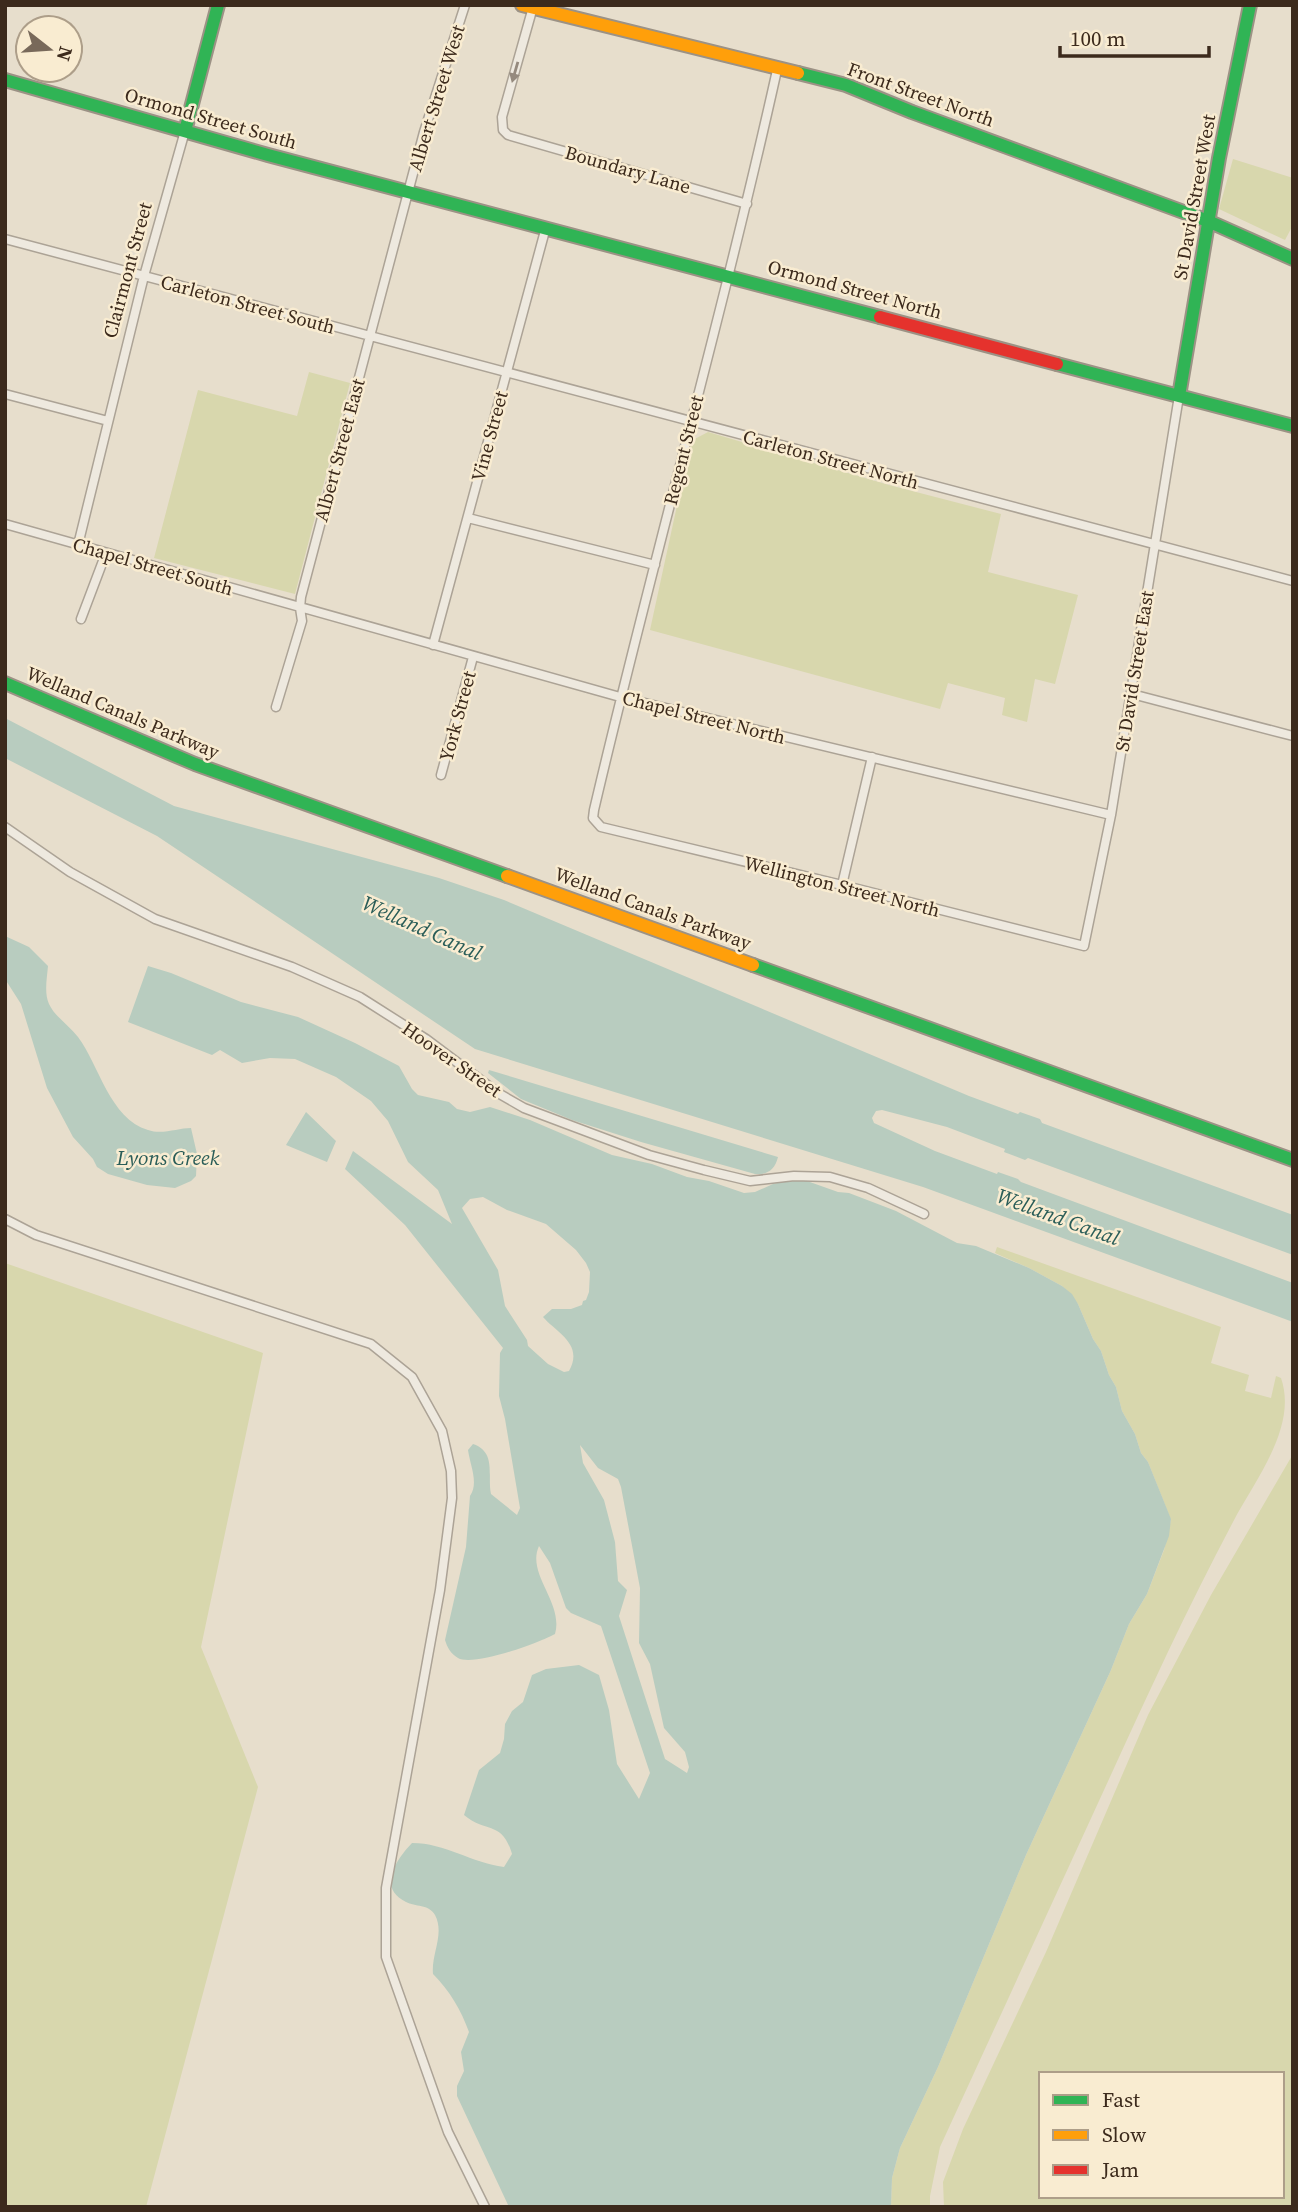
<svg xmlns="http://www.w3.org/2000/svg" width="1298" height="2212" font-family="'Source Serif 4',serif">
<style>
.green{fill:#d8d7ad;fill-rule:evenodd}
.water{fill:#b8ccbf;fill-rule:evenodd}
.lines{fill:none;stroke-linecap:round;stroke-linejoin:round}
.street-casing{stroke:#aca396;stroke-width:11}
.fast-casing{stroke:#9c9285;stroke-width:16}
.slow-casing{stroke:#9c9285;stroke-width:16}
.jam-casing{stroke:#9c9285;stroke-width:16}
.street{stroke:#eee9df;stroke-width:8}
.fast{stroke:#30b455;stroke-width:12}
.slow{stroke:#ff9f0a;stroke-width:12}
.jam{stroke:#e5322d;stroke-width:12}
.oneway{fill:#958a7e}
.labels{text-anchor:middle;stroke-width:5;stroke-linejoin:round;paint-order:stroke}
.street-label{font-size:19px;fill:#3c2a1c;stroke:#f9ecd1}
.water-label{font-size:21px;font-style:italic;fill:#2a5d58;stroke:#f9ecd1}
</style>
<rect width="100%" height="100%" fill="#e7decc"/>
<path class="green" d="M1233 159 1293 178V225L1285 240 1219 209Z
M309 372 350 383 295 594 154 558 198 390 297 416Z
M708 432 889 485 1001 514 988 572 1078 595 1055 684 1035 679 1027 722 1002 715 1005 698 948 683 940 709 650 630 691 441Z
M997 1247 1221 1327 1211 1363 1249 1375 1245 1391 1271 1398 1276 1376 1281 1378C1298 1427 1255 1480 1233 1522 1182 1618 1138 1716 1093 1814 1042 1925 991 2036 940 2147L930 2196V2207H891L892 2178 900 2148 938 2067 1026 1855 1111 1670 1129 1624 1147 1594 1164 1550 1171 1520 1148 1462 1141 1453 1135 1434 1122 1411 1116 1387 1109 1375 1101 1351 1093 1339 1078 1304 1062 1286 1029 1268 995 1253Z
M5 1263 263 1353 201 1647 258 1787 146 2207H5Z
M1293 1454V2207H944L943 2182 963 2129 1046 1952 1148 1715 1211 1595ZM1041 2074H1282V2196H1041Z"/>
<path class="water" d="M5 718 174 806 439 878 504 900 969 1096 1018 1114 1020 1112 1040 1119 1042 1123 1293 1215V1255L1028 1158 1025 1160 1004 1152 1005 1149 947 1127 882 1110 876 1111 872 1118 874 1123 935 1151 997 1174 998 1172 1018 1179 1021 1182 1293 1283V1322L923 1187 475 1049 157 836 5 758Z
M5 936 29 947 48 966C47 978 44 993 49 1004 55 1017 69 1025 78 1037 99 1065 110 1119 148 1130 162 1135 178 1128 191 1128L197 1154 196 1176 191 1181 175 1188 147 1185 108 1174 97 1167 93 1159 73 1137 47 1088 21 1004 5 979Z
M148 966 171 973 241 1002 298 1017 355 1043 399 1066 412 1089 418 1095 449 1102 457 1109 470 1112 490 1107 530 1120 612 1155 652 1164 687 1177 709 1181 744 1193 755 1192 773 1184 790 1180 807 1181 838 1192 849 1193 896 1211 957 1243 976 1246 1029 1268 1062 1286 1072 1294 1078 1304 1093 1339 1101 1351 1109 1375 1116 1387 1122 1411 1135 1434 1141 1453 1148 1462 1171 1519 1169 1536 1147 1594 1129 1624 1111 1670 1026 1855 938 2067 900 2148 892 2178 891 2207H509L457 2096V2086L464 2071 461 2052 469 2032C461 2010 450 1991 433 1974 431 1954 445 1934 435 1915 429 1904 415 1907 406 1902 376 1887 397 1859 412 1843 445 1843 472 1863 504 1867L512 1854C502 1820 487 1834 464 1815L479 1770 500 1753 504 1739 505 1724 512 1711 523 1702 532 1675 546 1669 579 1665 599 1675 609 1710 617 1764 639 1799 650 1773 601 1626 571 1613 566 1608 550 1563 539 1546C526 1574 564 1603 555 1634 539 1643 473 1667 458 1658 451 1654 447 1647 445 1640L466 1547 470 1496C479 1483 470 1465 468 1450L473 1444C497 1452 487 1476 491 1494L517 1515 520 1508 505 1419 499 1396 500 1353 503 1348 405 1225 345 1169 353 1151 452 1224 438 1190 408 1162 388 1121 371 1101 336 1077 295 1059 270 1058 242 1063 220 1050 212 1055 128 1022ZM483 1197 507 1210 546 1224 576 1250 586 1263 590 1272 589 1292 586 1300 583 1301 582 1305 571 1309H552L543 1317C557 1333 584 1344 569 1371L564 1372 548 1364 528 1346 527 1340 505 1306 498 1270 462 1208 470 1199ZM580 1445 598 1468 618 1479 621 1487 640 1588 639 1643 650 1664 664 1728 685 1752 689 1767 687 1773 665 1759 619 1616 627 1590 618 1581 615 1542 604 1500 583 1463Z
M489 1070 778 1157C775 1170 767 1175 755 1174L641 1142 572 1120 521 1099 488 1073Z
M306 1112 336 1141 327 1162 286 1145Z"/>
<g class="lines">
<defs>
<path id="street" d="M533 7 502 117 503 130 508 135 747 204
M777 70C722 318 652 562 594 810L593 818 601 827 842 885 1084 946 1111 815 1179 396
M5 239 1293 581
M5 394 108 421
M468 518 655 565
M5 524 620 697 1111 815
M78 545 144 276 185 131
M81 619 106 553
M433 645 546 227
M1132 694 1293 736
M276 707 302 621 300 608 301 597 424 132 465 5
M441 775 473 657
M5 827 70 872 155 919 292 967 360 997 426 1039 498 1093 524 1108 649 1155 704 1170 750 1181 794 1176 830 1177 868 1188 924 1214
M842 885 872 757
M5 1219 36 1235 371 1344 412 1377 442 1431 451 1471 452 1498 440 1590 386 1888V1957L448 2132 485 2207"/>
<path id="fast" d="M798 73 846 85 912 112 1208 221 1293 259
M5 80 268 155 880 317
M185 131 218 5
M1057 364 1293 426
M1179 396 1219 158 1250 5
M5 683 195 764 507 876
M753 965 1293 1160"/>
<path id="slow" d="M522 5 798 73
M507 876 753 965"/>
<path id="jam" d="M880 317 1057 364"/>
</defs>
<use href="#street" class="street-casing"/>
<use href="#fast" class="fast-casing"/>
<use href="#slow" class="slow-casing"/>
<use href="#jam" class="jam-casing"/>
<use href="#street" class="street"/>
<use href="#fast" class="fast"/>
<use href="#slow" class="slow"/>
<use href="#jam" class="jam"/>
</g>
<defs><path id="oneway-solid" d="M-6-.8H1V-3.2L6.5 0L1 3.2V.8H-6Z" transform="scale(1.75)"/></defs>
<use class="oneway" href="#oneway-solid" transform="translate(515 72) rotate(106)"/>
<g class="labels">
<g class="street-label">
<text transform="translate(921 94) rotate(20)" y="7">Front Street North</text>
<text transform="translate(436 98) rotate(-73)" y="7">Albert Street West</text>
<text transform="translate(211 118) rotate(16)" y="7">Ormond Street South</text>
<text transform="translate(628 169) rotate(16)" y="7">Boundary Lane</text>
<text transform="translate(1194 197) rotate(-80)" y="7">St David Street West</text>
<text transform="translate(127 270) rotate(-75)" y="7">Clairmont Street</text>
<text transform="translate(855 289) rotate(15)" y="7">Ormond Street North</text>
<text transform="translate(248 304) rotate(15)" y="7">Carleton Street South</text>
<text transform="translate(489 436) rotate(-75)" y="7">Vine Street</text>
<text transform="translate(339 450) rotate(-75)" y="7">Albert Street East</text>
<text transform="translate(683 450) rotate(-76)" y="7">Regent Street</text>
<text transform="translate(831 459) rotate(15)" y="7">Carleton Street North</text>
<text transform="translate(153 566) rotate(16)" y="7">Chapel Street South</text>
<text transform="translate(1134 671) rotate(-81)" y="7">St David Street East</text>
<text transform="translate(123 712) rotate(23)" y="7">Welland Canals Parkway</text>
<text transform="translate(457 716) rotate(-75)" y="7">York Street</text>
<text transform="translate(704 717) rotate(14)" y="7">Chapel Street North</text>
<text transform="translate(842 886) rotate(14)" y="7">Wellington Street North</text>
<text transform="translate(653 908) rotate(20)" y="7">Welland Canals Parkway</text>
<text transform="translate(452 1059) rotate(35)" y="7">Hoover Street</text>
</g>
<g class="water-label">
<text transform="translate(422 928) rotate(24)" y="7">Welland Canal</text>
<text x="168" y="1165">Lyons Creek</text>
<text transform="translate(1058 1217) rotate(20)" y="7">Welland Canal</text>
</g>
</g>
<rect width="1298" height="2212" fill="none" stroke="#3c2a1c" stroke-width="14"/>
<rect x="1039" y="2072" width="245" height="126" fill="#f9ecd1" stroke="#ad9e89" stroke-width="2"/>
<rect x="1053" y="2095" width="35" height="10" fill="#30b455" stroke="#ad9e89" stroke-width="2"/>
<text x="1102" y="2107" font-size="21" fill="#3c2a1c">Fast</text>
<rect x="1053" y="2130" width="35" height="10" fill="#ff9f0a" stroke="#ad9e89" stroke-width="2"/>
<text x="1102" y="2142" font-size="21" fill="#3c2a1c">Slow</text>
<rect x="1053" y="2165" width="35" height="10" fill="#e5322d" stroke="#ad9e89" stroke-width="2"/>
<text x="1102" y="2177" font-size="21" fill="#3c2a1c">Jam</text>
<g transform="translate(49 49) rotate(107)"><circle r="33" fill="#f9ecd1" stroke="#ad9e89" stroke-width="2"/>
<path d="M0-5L12 26L0 18L-12 26Z" fill="#78695a"/>
<text y="-10" font-size="19" font-weight="bold" text-anchor="middle" fill="#3c2a1c">N</text>
</g>
<path d="M1060 46v10h149v-10" fill="none" stroke="#3c2a1c" stroke-width="3.5"/>
<text x="1070" y="46" font-size="21" fill="#3c2a1c" stroke="#f9ecd1" stroke-width="5" paint-order="stroke">100 m</text>
</svg>
